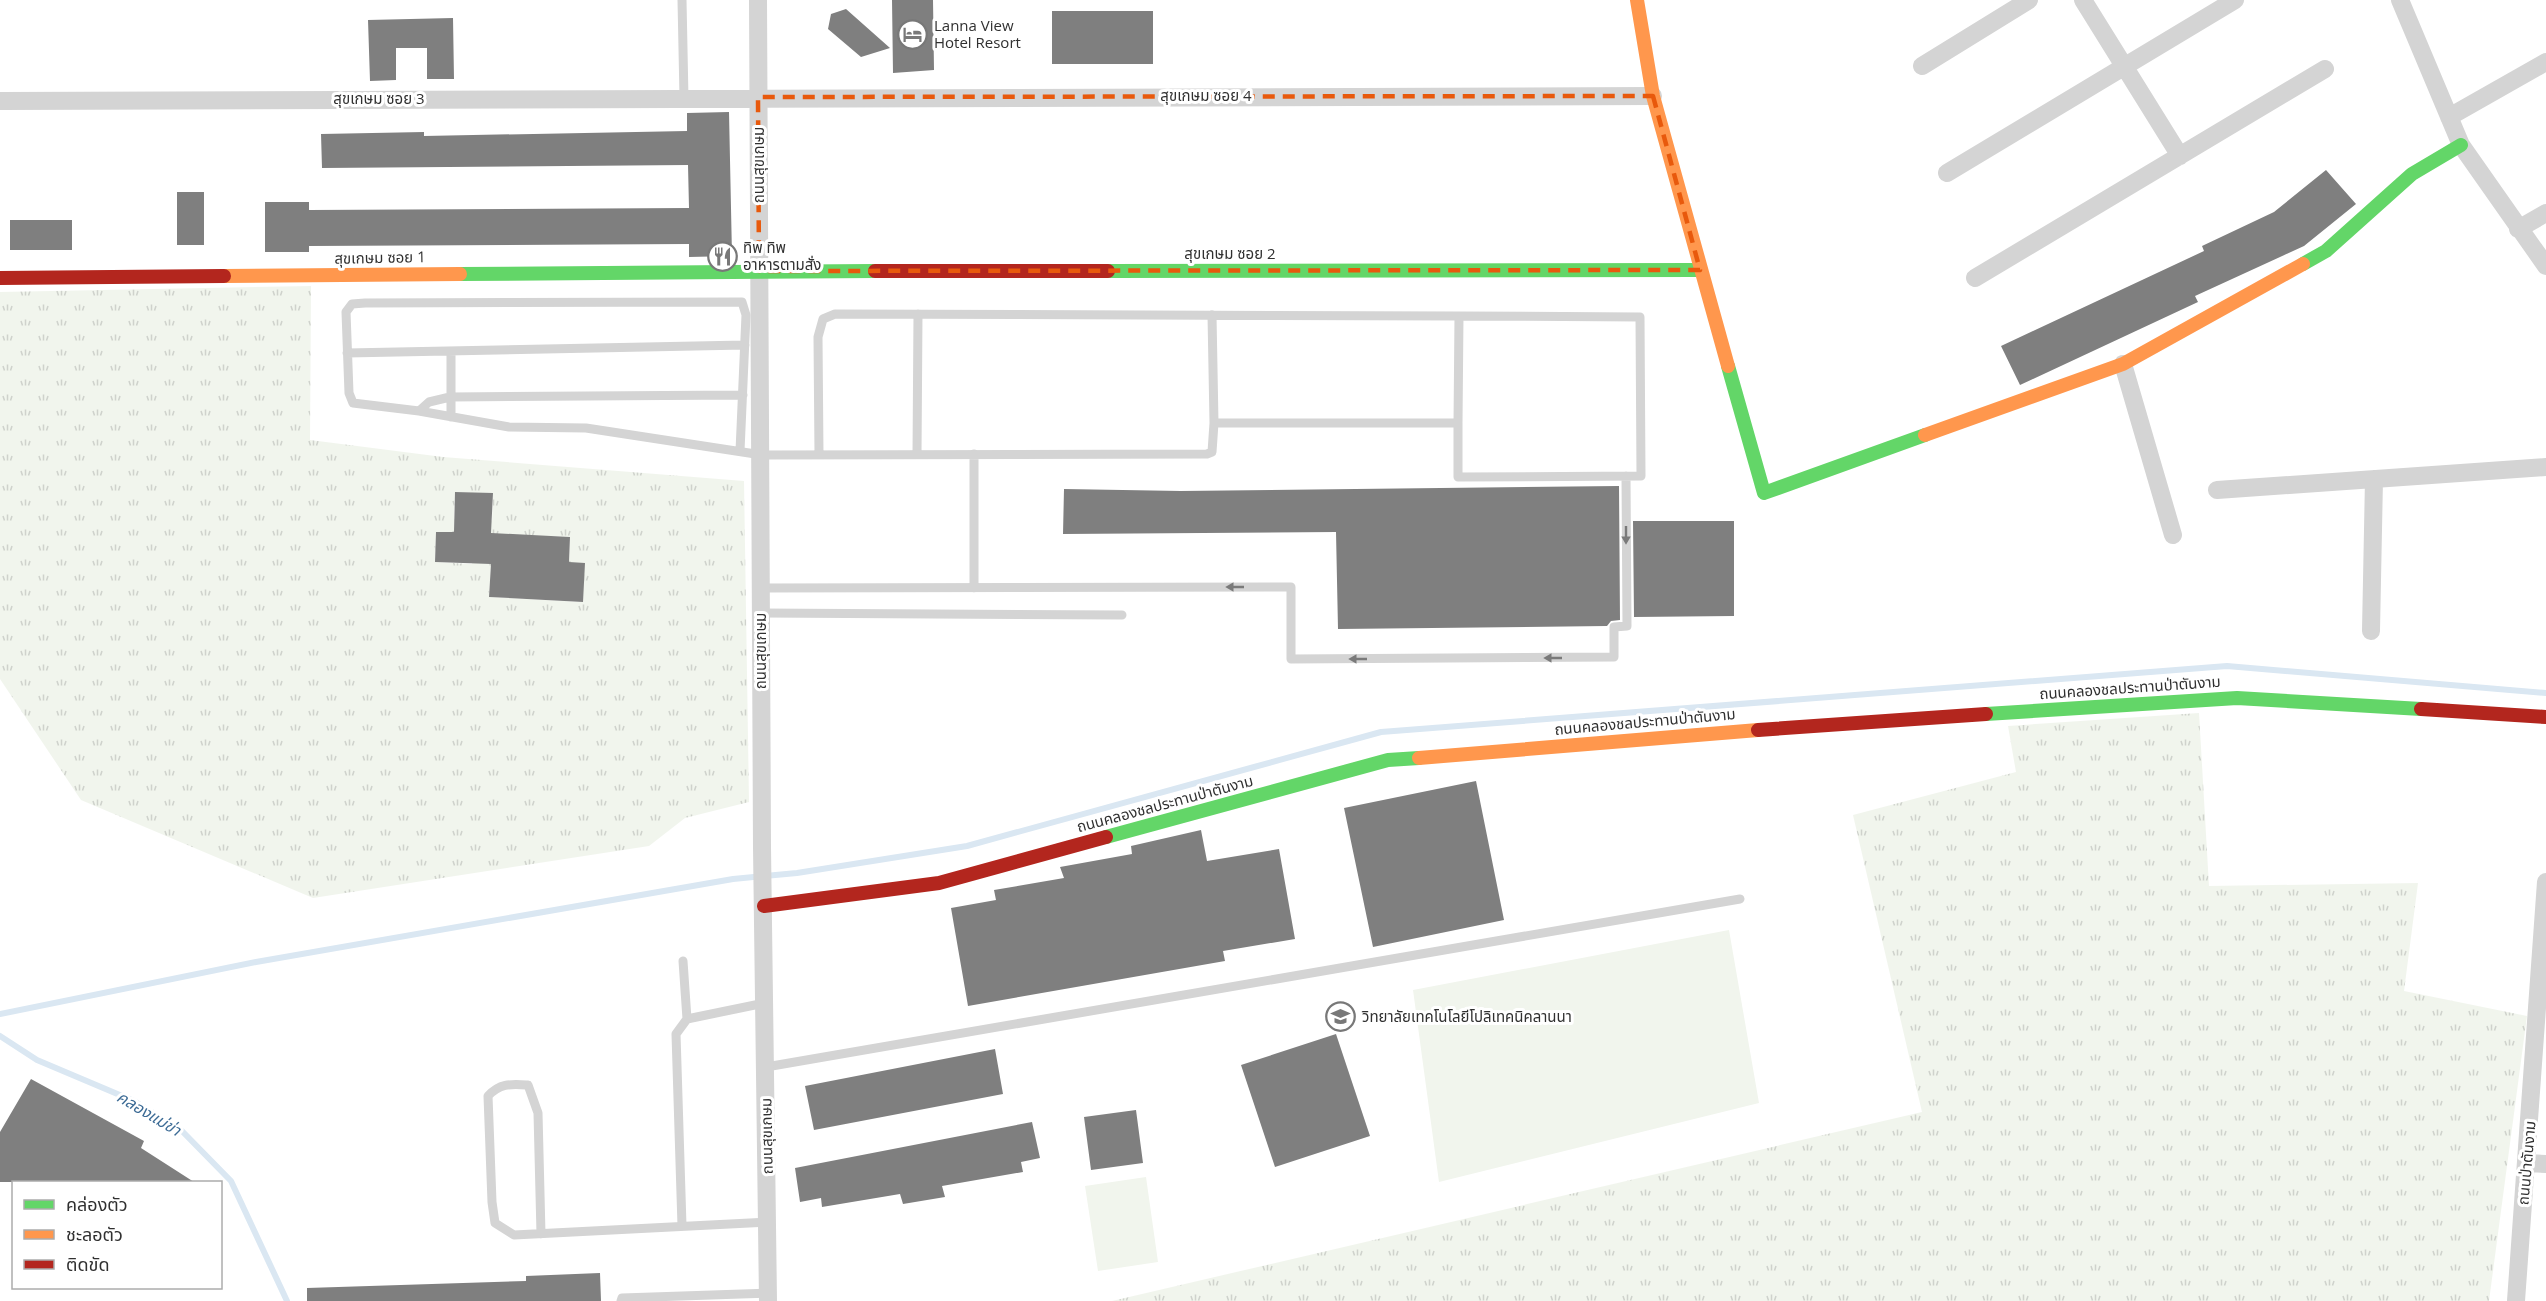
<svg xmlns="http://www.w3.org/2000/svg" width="2546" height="1301" font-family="'Open Sans','Noto Sans Thai',sans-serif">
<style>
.grass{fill:url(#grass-tufts);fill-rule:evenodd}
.park{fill:#f1f5ed}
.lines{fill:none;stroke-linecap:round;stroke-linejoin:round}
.stream{stroke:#dae7f2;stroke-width:6}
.building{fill:#7f7f7f}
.lane{stroke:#d4d4d4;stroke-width:9}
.street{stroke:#d4d4d4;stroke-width:18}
.fast{stroke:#63d668;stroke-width:14}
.slow{stroke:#ff974d;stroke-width:14}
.jam{stroke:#b3261e;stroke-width:14}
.oneway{fill:#7a7a7a}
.marked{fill:none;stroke:#e8590c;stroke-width:4.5;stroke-dasharray:12 8;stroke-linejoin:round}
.labels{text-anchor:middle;stroke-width:6;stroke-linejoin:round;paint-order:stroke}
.poi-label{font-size:15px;fill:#303030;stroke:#fff;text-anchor:start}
.street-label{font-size:15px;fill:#303030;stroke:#fff}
.water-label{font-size:16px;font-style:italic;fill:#3c6b95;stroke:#fff}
</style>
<defs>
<pattern id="grass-tufts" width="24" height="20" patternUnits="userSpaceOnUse" patternTransform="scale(1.5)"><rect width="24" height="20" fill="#f1f5ed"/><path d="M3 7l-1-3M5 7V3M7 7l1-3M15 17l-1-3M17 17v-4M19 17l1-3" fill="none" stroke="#cfd2cc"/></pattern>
</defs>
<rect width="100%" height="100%" fill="#fff"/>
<path class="grass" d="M311 286 310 440 443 457 744 481 749 802 685 818 649 846 313 898 81 800 0 679V292ZM455 492 493 494 492 521 454 519ZM436 532 473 533 472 564 435 562ZM493 534 570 537 569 562 582 602 489 597Z
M2199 713 2209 886 2418 883 2404 991 2527 1016 2489 1301H1112L1922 1112 1853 815 2016 772 2008 726Z"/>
<path class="park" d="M1729 930 1759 1103 1439 1182 1413 990Z
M1146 1177 1158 1262 1098 1271 1085 1186Z"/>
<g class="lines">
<path class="stream" d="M0 1014 256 962 733 879 797 873 967 846 1381 732 2227 666 2546 693
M0 1036 37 1060 134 1101 182 1131 231 1181 287 1301"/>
</g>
<path class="building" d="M892 0H933L934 70 893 73Z
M846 9 890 48 861 57 828 29 831 14Z
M1052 11H1153V64H1052Z
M453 18 454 79H427V48H396V80L370 81 368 20Z
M729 112 732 256 689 257V244L309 246V252H265V202H309V210L689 208 688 165 322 168 321 134 424 132V136L687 131V113Z
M2326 170 2356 204 2304 246 2195 296 2198 302 2020 385 2001 346 2204 251 2202 246 2274 212Z
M177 192H204V245H177Z
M10 220H72V250H10Z
M1619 486 1620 620 1611 621 1607 626 1338 629 1336 532 1063 534 1064 489 1181 491Z
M455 492 493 493 491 533 570 537 569 562 585 563 583 602 489 597 491 564 435 562 436 532H454Z
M1633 521H1734V616L1634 617Z
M1476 781 1504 920 1373 947 1344 808Z
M1201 830 1207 861 1279 849 1295 939 1223 951 1225 961 968 1006 951 908 996 900 994 890 1064 878 1060 867 1132 854 1131 846Z
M1336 1034 1370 1136 1275 1167 1241 1065Z
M995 1049 1003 1094 814 1130 805 1086Z
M31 1079 144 1141 141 1148 194 1182H0V1132Z
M1136 1110 1143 1163 1091 1170 1084 1117Z
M1032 1122 1040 1158 1021 1162 1023 1172 942 1186 945 1197 903 1204 900 1194 822 1207 821 1198 800 1202 795 1168Z
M600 1273 601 1301H307V1288L526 1281V1276Z"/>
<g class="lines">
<path class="lane" d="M682 0 684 98
M1212 315 1214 423
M347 353 745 345
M419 411 429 402 450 397 743 395
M451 417V351
M740 451 746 315 742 302 365 303 352 304 346 312 349 393 353 403 419 411 509 427 586 428 762 455 1207 454 1212 452 1214 423H1458L1459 316 1640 317 1641 476 1458 477V423
M917 454 918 314
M819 455 818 337 823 319 835 314 1459 316
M761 588 1291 587V659L1614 657V627L1627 626 1626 476
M974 588V454
M761 613 1122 615
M683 961 687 1019
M766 1067 1740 899
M682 1226 676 1034 687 1019 765 1003
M541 1234 538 1113 528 1085C510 1084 500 1083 488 1096L492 1202 495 1223 514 1235 768 1222
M621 1301 622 1298 768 1293"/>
<path class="street" d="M758 0 762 847 768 1301
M2083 0 2180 156
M2400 0 2461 145 2546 266
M1922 66 2029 0
M0 101 1653 96
M2449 117 2546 62
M1947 173 2235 0
M2518 229 2546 213
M1975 278 2325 69
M2123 364 2173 535
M2217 490 2546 467
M2371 631 2374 479
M2527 1163 2546 1164
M2516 1301 2546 882"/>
<path class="fast" d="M2303 264 2326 251 2412 174 2461 145
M1108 271 1700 270
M460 274 875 271
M1728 366 1764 493 1925 435
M1986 714 2237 698 2421 709
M1106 837 1388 760 1419 758"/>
<path class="slow" d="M1637 0 1653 96 1728 366
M224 276 460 274
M1925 435 2123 364 2303 264
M1419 758 1758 730"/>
<path class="jam" d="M875 271H1108
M0 278 224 276
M2421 709 2546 717
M1758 730 1986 714
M764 906 939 883 1106 837"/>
</g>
<defs><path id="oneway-solid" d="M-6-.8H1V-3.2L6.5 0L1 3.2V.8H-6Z" transform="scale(1.5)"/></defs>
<g class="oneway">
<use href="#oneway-solid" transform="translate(1626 535) rotate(90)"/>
<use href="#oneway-solid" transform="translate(1235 587) rotate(180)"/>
<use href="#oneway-solid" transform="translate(1553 658) rotate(180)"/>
<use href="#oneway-solid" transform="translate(1358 659) rotate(180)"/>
</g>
<path class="marked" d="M1653 96 1700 270 759 271 758 97Z"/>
<defs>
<symbol id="hotel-ring" viewBox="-11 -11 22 22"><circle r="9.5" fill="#fff" stroke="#787878" stroke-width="1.5"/><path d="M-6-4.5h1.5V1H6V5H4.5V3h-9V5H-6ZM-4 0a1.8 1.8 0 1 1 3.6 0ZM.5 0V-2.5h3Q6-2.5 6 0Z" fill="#787878"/></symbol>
<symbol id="restaurant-ring" viewBox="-11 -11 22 22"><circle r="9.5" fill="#fff" stroke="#787878" stroke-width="1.5"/><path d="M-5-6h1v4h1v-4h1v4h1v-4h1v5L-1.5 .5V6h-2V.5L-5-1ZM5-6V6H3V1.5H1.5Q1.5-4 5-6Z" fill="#787878"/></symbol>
<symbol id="university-ring" viewBox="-11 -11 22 22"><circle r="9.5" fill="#fff" stroke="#787878" stroke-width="1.5"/><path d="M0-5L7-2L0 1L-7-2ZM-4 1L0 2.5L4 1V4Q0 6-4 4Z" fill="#787878"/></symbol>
</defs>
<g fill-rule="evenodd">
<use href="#hotel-ring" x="896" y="18" width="33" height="33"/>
<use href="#restaurant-ring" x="706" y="240" width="33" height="33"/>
<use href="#university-ring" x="1324" y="1000" width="33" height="33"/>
</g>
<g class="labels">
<g class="poi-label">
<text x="934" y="31">Lanna View<tspan x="934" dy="17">Hotel Resort</tspan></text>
<text x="743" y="253">ทิพ ทิพ<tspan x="743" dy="17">อาหารตามสั่ง</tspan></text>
<text x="1362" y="1022">วิทยาลัยเทคโนโลยีโปลิเทคนิคลานนา</text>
</g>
<g class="street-label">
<text x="1206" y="101">สุขเกษม ซอย 4</text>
<text x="379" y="104">สุขเกษม ซอย 3</text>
<text transform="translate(759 165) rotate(-90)" y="5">ถนนสุขเกษม</text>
<text x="1230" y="259">สุขเกษม ซอย 2</text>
<text transform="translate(380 258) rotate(-1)" y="5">สุขเกษม ซอย 1</text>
<text transform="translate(761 651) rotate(-90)" y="5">ถนนสุขเกษม</text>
<text transform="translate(2130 688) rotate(-4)" y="5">ถนนคลองชลประทานป่าตันงาม</text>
<text transform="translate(1645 722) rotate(-5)" y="5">ถนนคลองชลประทานป่าตันงาม</text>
<text transform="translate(1165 804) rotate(-15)" y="5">ถนนคลองชลประทานป่าตันงาม</text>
<text transform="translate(767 1136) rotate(-91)" y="5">ถนนสุขเกษม</text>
<text transform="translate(2527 1163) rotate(-85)" y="5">ถนนป่าตันงาม</text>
</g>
<g class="water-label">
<text transform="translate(149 1113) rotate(31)" y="6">คลองแม่ข่า</text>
</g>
</g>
<rect x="12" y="1181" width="210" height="108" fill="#ffffff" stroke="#acacac" stroke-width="1.5"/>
<rect x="24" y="1200" width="30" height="9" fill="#63d668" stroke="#acacac" stroke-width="1.5"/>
<text x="66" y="1211" font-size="18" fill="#303030">คล่องตัว</text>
<rect x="24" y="1230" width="30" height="9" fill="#ff974d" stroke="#acacac" stroke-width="1.5"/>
<text x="66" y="1241" font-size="18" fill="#303030">ชะลอตัว</text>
<rect x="24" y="1260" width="30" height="9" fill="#b3261e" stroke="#acacac" stroke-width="1.5"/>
<text x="66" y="1271" font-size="18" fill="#303030">ติดขัด</text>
</svg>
